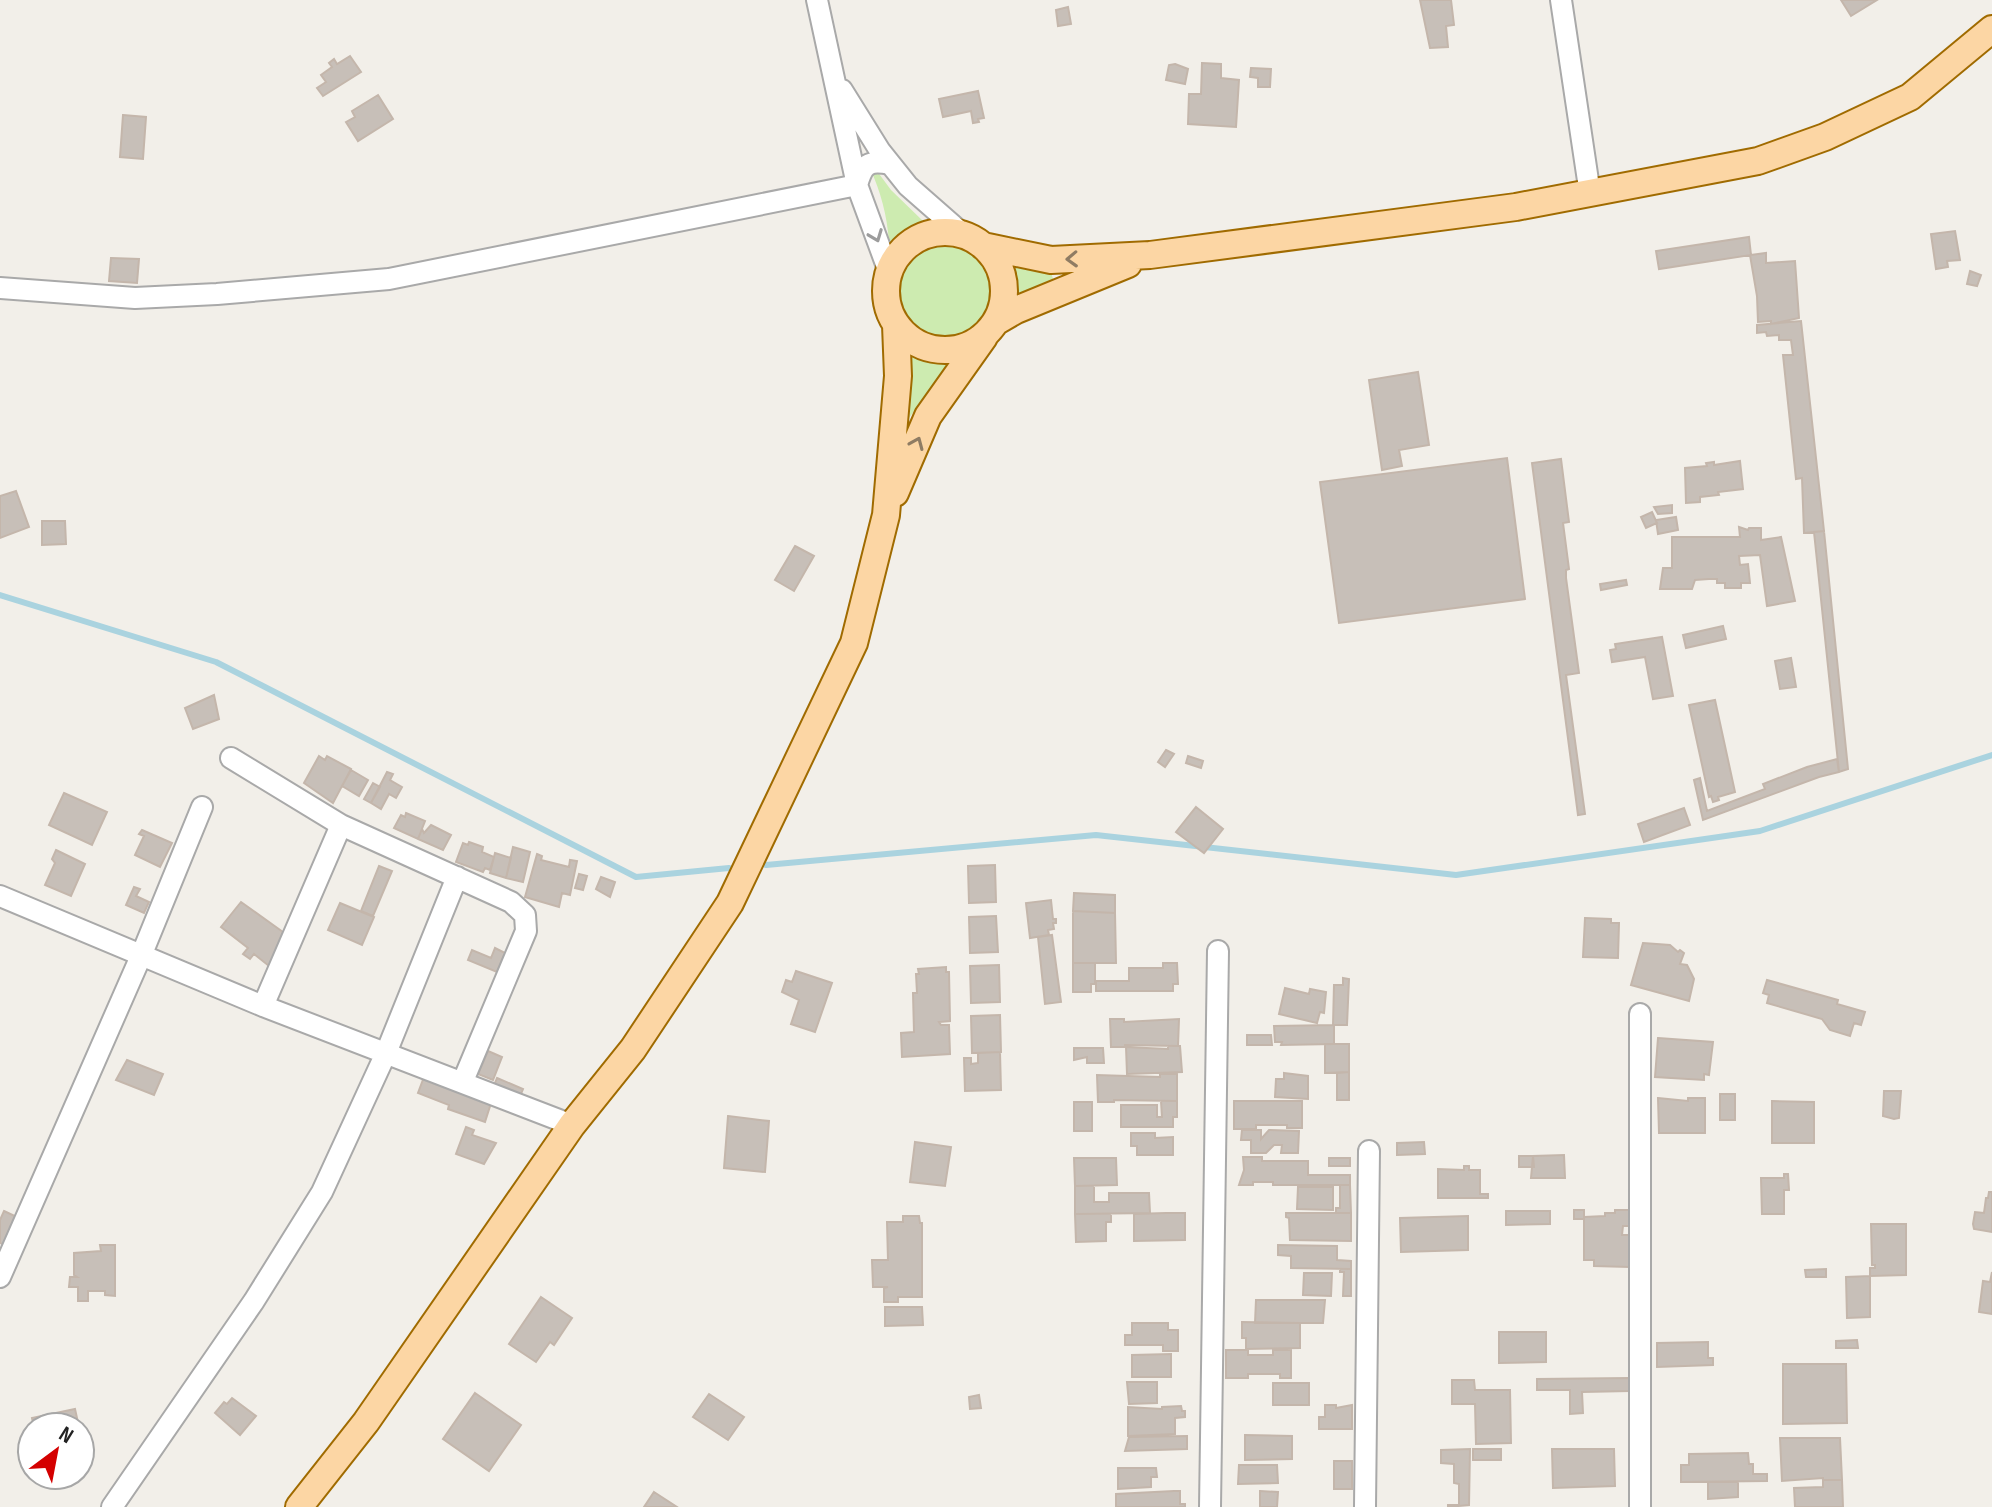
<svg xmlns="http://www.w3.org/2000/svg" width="1992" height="1507" font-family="'Sofia Sans Condensed',sans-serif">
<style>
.grass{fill:#cdebb0}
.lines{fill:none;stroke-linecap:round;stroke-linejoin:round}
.stream{stroke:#aad3df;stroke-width:6}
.building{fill:#c7bfb8;stroke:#c4b6ab;stroke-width:2}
.minor-casing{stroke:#a9a9a9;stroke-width:24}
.major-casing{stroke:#a06b00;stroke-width:30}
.minor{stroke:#fff;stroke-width:20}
.major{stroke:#fcd6a4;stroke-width:26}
.oneway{stroke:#9c9c9c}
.oneway2{stroke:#8f7c63}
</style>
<rect width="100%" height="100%" fill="#f2efe9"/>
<path class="grass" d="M874 167 891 190 923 221 889 242C887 215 881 193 870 168Z
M898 290a48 48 0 1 1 96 0a48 48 0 1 1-96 0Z
M1009 261 1051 272 1053 279 1017 300Z
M910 354 935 362 950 363 909 418Z"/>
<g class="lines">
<path class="stream" d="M0 595 216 662 636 877 729 868
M766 865 1096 835 1456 875 1760 831 1992 755"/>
</g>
<path class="building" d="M1420 0H1451L1454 25 1446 26 1448 47 1430 48Z
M1841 0H1877L1851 16Z
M1068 7 1071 24 1058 26 1056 10Z
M350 56 361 72 323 96 317 88 326 82 321 75 332 67 329 63 334 59 337 64Z
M1202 63 1221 64V78L1239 80 1236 127 1188 124 1189 94H1201Z
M1175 64 1188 69 1185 84 1166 80 1169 65Z
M1251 68 1271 69 1270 87H1258V78L1250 77Z
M978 91 984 118 978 119 979 122 973 123 971 111 943 117 939 99Z
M378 95 393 119 358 141 346 122 355 117 352 111Z
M123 115 146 117 143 159 120 157Z
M1955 231 1960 260 1947 261 1948 267 1936 269 1931 234Z
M1749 237 1751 255 1659 269 1656 251Z
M1766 253V263L1795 261 1799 318 1771 324V321L1758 322 1757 296 1750 255Z
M111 258 139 259 137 283 109 281Z
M1970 271 1981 275 1977 286 1967 284Z
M1801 321 1824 531 1804 533 1802 478 1796 479 1783 355H1793L1791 340H1779V335L1767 336 1766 332 1757 333V325Z
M1418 372 1429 445 1399 450 1402 466 1382 470 1369 380Z
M1507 458 1525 599 1339 623 1320 482Z
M1561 459 1569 522 1563 523 1569 569 1566 570V578L1579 673 1566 675 1585 814 1578 815 1532 463Z
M1740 461 1743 489 1718 492 1719 495 1700 497V502L1686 503 1685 468 1707 466 1706 463 1714 462V465Z
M16 491 29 527 0 538V496Z
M1672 505V513L1658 514 1654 507Z
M1652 512 1657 523 1646 528 1641 517Z
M1676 517 1678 530 1658 534 1656 520Z
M42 521H65L66 544 42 545Z
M1739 527 1748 530 1749 528H1761V540L1781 537 1795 601 1767 606 1760 555 1739 556 1740 565 1748 564 1750 583H1741V588H1725V583H1717V579H1709L1695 580 1692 589H1660L1663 568H1672V537H1740Z
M1824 531 1848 769 1839 772 1814 532Z
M795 546 814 556 794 591 775 580Z
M1626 580 1627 585 1601 590 1600 584Z
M1723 626 1726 639 1686 648 1683 635Z
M1662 637 1673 696 1653 699 1645 657 1612 662 1610 650 1616 649 1615 644Z
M1791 658 1796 687 1780 689 1775 661Z
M214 695 219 719 193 729 185 708Z
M1715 700 1735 792 1718 797 1719 800 1713 802 1711 796 1709 797 1689 705Z
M1166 750 1174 754 1165 767 1158 762Z
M319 756 325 760 327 756 351 769 333 803 304 783Z
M1188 756 1203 761 1201 768 1186 763Z
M1837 759 1839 772 1819 777 1703 820 1694 780 1700 778 1707 811 1765 789 1763 784 1807 767Z
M351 770 368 780 359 796 342 786Z
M387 772 393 774 390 780 402 787 396 798 389 794 381 809 371 803Z
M373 783 380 787 371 803 364 799Z
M64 793 107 812 92 845 49 825Z
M1196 807 1223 829 1204 853 1176 832Z
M1684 808 1690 825 1644 842 1638 824Z
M406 813 425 821 418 839 394 828 401 815 405 817Z
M431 825 451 835 443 850 418 839 422 829 424 833Z
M142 830 172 843 160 867 135 855 144 836 139 834Z
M469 842 483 847 482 852 494 857 490 870 485 868 483 872 456 862 463 843 468 845Z
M513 847 530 852 523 882 506 878Z
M56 850 85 864 71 896 45 885 55 863 52 859Z
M495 853 511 858 506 878 490 873Z
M537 854 542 856 541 860 569 867 570 860 577 861 570 895 562 893 559 907 525 897Z
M995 865 996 902 969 903 968 866Z
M379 866 392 871 373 916 361 911Z
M579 874 587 876 583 890 575 888Z
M601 877 615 882 610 897 596 889Z
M134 887 140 889 136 896 149 902 144 913 126 905Z
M1074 893 1115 895V913L1073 911Z
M1051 900 1053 919H1056V923H1053L1054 929 1048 930 1049 935 1030 938 1026 903Z
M241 902 283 932 269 966 254 954 250 959 243 954 248 948 221 927Z
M340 903 374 917 362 945 328 930Z
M1073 911 1115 913 1116 963H1073Z
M996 916 998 952 970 953 969 917Z
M1585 918 1611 919V923H1619L1618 958 1583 957Z
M1052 935 1061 1002 1045 1004 1038 937Z
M1643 943 1670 945 1678 952 1680 950 1684 953 1680 964 1687 965 1694 979 1689 1001 1631 985Z
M495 948 505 953 497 972 468 960 472 950 491 958Z
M1073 963H1095V984H1091V992H1073Z
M1163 963H1177L1178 984H1173V991H1096V981H1129V968H1163Z
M999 965 1000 1002 971 1003 970 966Z
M946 967V972H949L950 1021 939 1022 941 1025H949L950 1054 902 1057 901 1033 914 1032 913 993H917L916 974H919L918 969Z
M796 971 832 983 815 1032 791 1024 799 1000 782 992 786 980 792 982Z
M1343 978 1349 979 1347 1025H1333L1334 985H1343Z
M1767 980 1838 1000 1837 1004 1865 1012 1861 1025 1854 1023 1850 1036 1830 1030 1822 1019 1767 1003 1769 995 1763 993Z
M1285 988 1309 994 1310 989 1326 992 1324 1013 1320 1012 1317 1023 1279 1014Z
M1000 1015 1001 1052 972 1053 971 1016Z
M1110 1019H1124V1022L1179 1019 1178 1046 1125 1045V1047H1111Z
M1334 1025V1044L1281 1045 1282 1042H1275L1274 1026Z
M1247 1035H1271L1272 1045H1247Z
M1658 1038 1713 1042 1709 1075 1704 1074V1080L1655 1077Z
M1325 1044H1349V1072L1325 1073Z
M1168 1046H1180L1182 1072 1127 1074 1126 1047 1168 1049Z
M1074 1048H1103L1104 1063H1087V1057L1074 1060Z
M488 1051 502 1057 493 1080 478 1074Z
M1000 1052 1001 1090 965 1091 964 1058H971V1064L978 1063V1053Z
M127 1060 163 1074 154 1095 116 1080Z
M1349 1072V1100H1337V1073Z
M1284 1073 1308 1076V1099L1275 1097 1276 1079H1284Z
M1160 1074H1177V1101L1114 1100V1102H1098L1097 1075 1160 1077Z
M424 1077 491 1103 485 1122 448 1109 449 1105 418 1093Z
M497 1078 523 1089 519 1099 493 1088Z
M1884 1091H1901L1899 1118 1894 1119 1883 1116Z
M1720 1094H1735V1120H1720Z
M1658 1098 1688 1101V1098H1705V1133H1659Z
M1161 1101H1177V1117H1173V1127H1121V1105H1157V1117H1162Z
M1234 1101H1302V1128H1287V1125H1256V1129H1234Z
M1772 1101 1814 1102V1143H1772Z
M1074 1102H1092V1131H1074Z
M728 1116 769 1121 765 1172 724 1168Z
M466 1127 474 1130 472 1135 496 1143 484 1164 456 1154Z
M1242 1130H1261V1139L1269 1130 1299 1131 1298 1153H1281L1282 1145H1274L1266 1153H1251V1140H1241Z
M1131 1133H1155V1138L1173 1137V1155H1137V1146H1131Z
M915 1142 951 1147 945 1186 910 1182Z
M1424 1142 1425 1154 1397 1155V1143Z
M1564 1155 1565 1178H1531L1533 1156Z
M1519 1156H1533L1534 1167H1519Z
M1243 1157H1262V1161H1308V1175H1350V1185H1273V1182H1253V1185H1239L1244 1170Z
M1074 1158H1116L1117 1185 1075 1186Z
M1329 1158H1350V1166H1329Z
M1464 1166H1469V1170H1480V1194H1488V1198H1438V1169L1464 1170Z
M1784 1174H1788L1789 1190H1784V1214H1762L1761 1178H1784Z
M1340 1185H1350L1351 1213H1336V1208H1340Z
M1075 1186H1094V1202H1109V1193H1149L1150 1213 1075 1214Z
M1298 1187H1333V1210L1297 1209Z
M1989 1192H1992V1232L1974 1229 1973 1224 1975 1212 1984 1213 1986 1198H1988Z
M1574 1210H1584V1217L1605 1216V1213H1615V1210H1629V1226H1623L1622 1235H1629V1267L1594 1266V1260H1584V1219H1574Z
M4 1211 19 1218 7 1246 0 1243V1220Z
M1506 1211H1550V1224L1506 1225Z
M1166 1213H1185V1240L1134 1241V1214Z
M1286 1213H1351V1241L1290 1240 1289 1218 1286 1217Z
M1075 1214H1111V1222H1106V1241L1076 1242Z
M903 1216H919L920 1223H922V1297H898V1302H884V1288L888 1287H873L872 1260H888L887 1222H903Z
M1468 1216V1250L1401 1252 1400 1218Z
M1871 1224H1906V1275L1870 1276V1268H1875V1265H1872Z
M100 1245H115V1296L105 1295V1291H88V1301H78V1287H69L70 1277H77L74 1275V1253L101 1251Z
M1278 1245 1337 1246V1260L1351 1261V1269L1291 1268V1256L1278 1255Z
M1340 1269H1351V1296H1343L1344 1272H1340Z
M1826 1269V1277H1806L1805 1270Z
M1992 1272V1314L1979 1312 1983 1281 1990 1282Z
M1304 1273H1332L1331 1296 1303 1295Z
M1870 1276V1317L1847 1318 1846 1277Z
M541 1297 572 1318 554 1345 550 1342 536 1362 509 1344Z
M1256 1300H1325L1323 1323H1255Z
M885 1307H922L923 1325 885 1326Z
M1242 1322 1300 1323V1348L1246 1349V1338H1242Z
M1132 1323H1168V1330H1178V1351H1163V1345H1125V1335H1132Z
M1499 1332H1546V1362L1499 1363Z
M1857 1340 1858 1348H1836V1341Z
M1708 1342V1358H1713V1365L1657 1367V1343Z
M1226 1350H1248V1355H1273V1350H1291V1378H1280V1374H1248V1378H1226Z
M1171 1354V1377H1132V1355Z
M1783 1364H1846L1847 1423 1783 1424Z
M1629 1378V1391L1582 1392 1583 1413 1570 1414V1390H1537V1379Z
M1452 1380H1474L1475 1390H1510L1511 1443 1476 1444 1475 1404H1452Z
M1127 1382H1157V1403L1129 1404Z
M1273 1383H1309V1405H1273Z
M475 1393 521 1425 489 1471 443 1439Z
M709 1394 744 1417 728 1440 693 1417Z
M979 1395 981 1408 970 1409 969 1397Z
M232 1398 256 1416 240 1435 215 1413 224 1402 227 1404Z
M1325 1405H1336V1408L1352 1405V1429H1319V1417H1325Z
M1181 1406 1182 1411H1185V1417L1175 1418V1434L1128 1436V1407L1162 1409V1407Z
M75 1409 79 1427H34L32 1418Z
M1245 1435 1292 1436V1459L1245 1460Z
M1187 1436V1449L1125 1451 1129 1437Z
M1780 1438H1840L1842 1480H1823V1478L1782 1481Z
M1470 1449 1469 1505 1448 1507V1505H1459V1484L1454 1483V1464L1441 1463V1450Z
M1473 1449H1501V1460H1473Z
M1552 1449H1614L1615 1486 1553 1488Z
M1748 1453 1749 1464H1753V1474H1767V1481L1681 1482V1465H1689V1454Z
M1334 1461H1352V1489H1334Z
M1239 1465H1277L1278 1483 1238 1484Z
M1118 1468H1156L1157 1477H1151V1487L1118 1489Z
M1823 1480H1842L1843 1507H1795L1794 1488 1823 1487Z
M1708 1482H1738V1497L1708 1499Z
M1174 1491H1180V1504H1185V1507H1116V1494Z
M1260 1491 1278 1492 1277 1507H1260Z
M654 1492 677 1507H644Z"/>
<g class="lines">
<defs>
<path id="minor" d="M817 0 857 185 889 272
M1561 0 1590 194
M842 90 880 151 908 186 965 236
M0 288 135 298 217 294 389 279 857 185C863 164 868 160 890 164
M231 758 341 825 511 902 525 915 526 931 463 1081
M0 896 263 1006 572 1125
M263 1006 341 825
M0 1277 141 956 202 807
M112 1507 254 1301 322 1192 386 1053 457 877
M1210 1507 1218 951
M1365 1507 1369 1151
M1640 1507V1014"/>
<path id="major" d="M886 291a59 59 0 1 1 118 0a59 59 0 1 1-118 0Z
M983 246 1051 260 1150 255 1516 207 1758 161 1825 137 1910 97 1992 29
M997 321 1016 310 1128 264
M895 493 928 416 984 337
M299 1507 366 1422 572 1125 633 1049 730 903 854 643 886 515 898 376 896 325"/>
</defs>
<use href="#minor" class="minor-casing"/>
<use href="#major" class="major-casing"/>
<use href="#minor" class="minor"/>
<use href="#major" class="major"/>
</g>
<defs><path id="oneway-chevron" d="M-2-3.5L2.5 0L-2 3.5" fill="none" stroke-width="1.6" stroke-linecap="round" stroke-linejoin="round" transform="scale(2)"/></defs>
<use class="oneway" href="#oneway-chevron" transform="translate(876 236) rotate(69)"/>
<g class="oneway2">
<use href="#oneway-chevron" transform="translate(1072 259) rotate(178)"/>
<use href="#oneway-chevron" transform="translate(917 443) rotate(-67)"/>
</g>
<g transform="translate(56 1451) rotate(32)"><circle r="38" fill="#ffffff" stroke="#a7a7a7" stroke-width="2"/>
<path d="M0-6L14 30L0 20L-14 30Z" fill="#d40000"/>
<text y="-12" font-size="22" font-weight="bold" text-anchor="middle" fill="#222222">N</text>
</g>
</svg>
